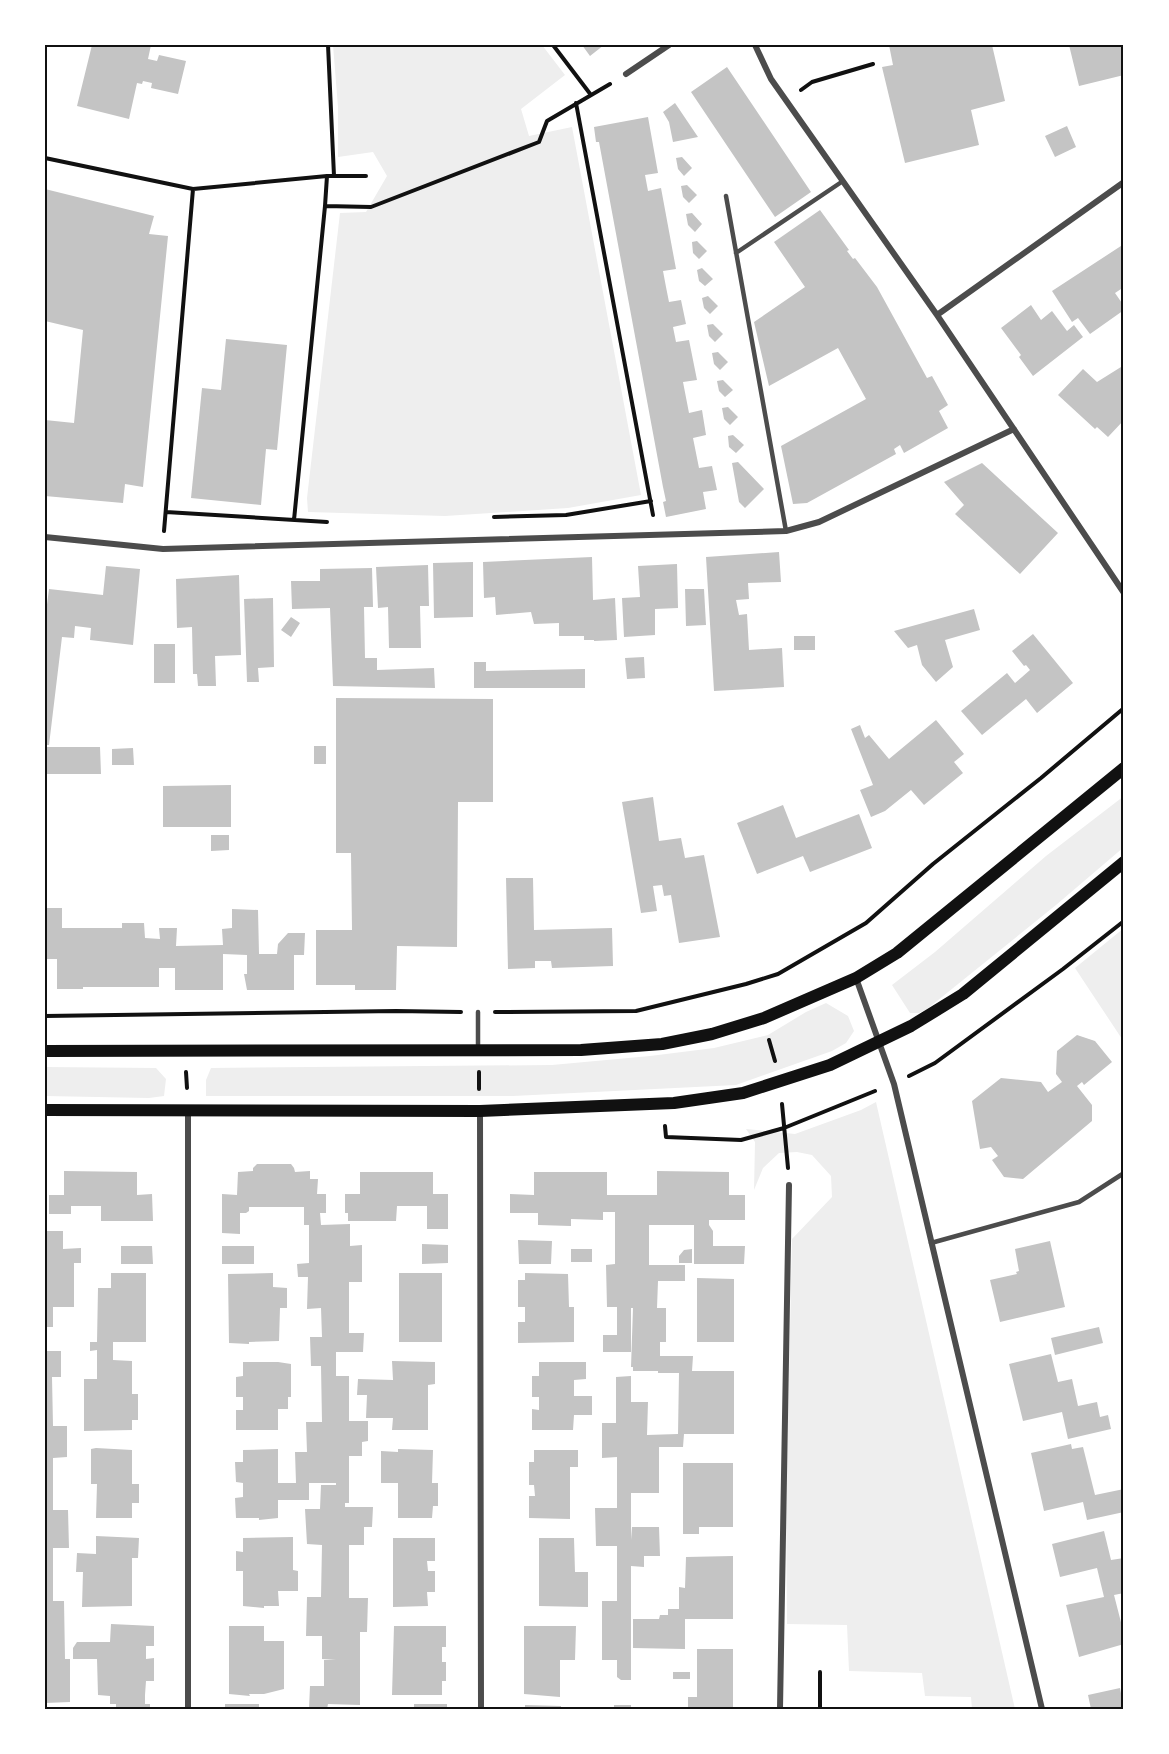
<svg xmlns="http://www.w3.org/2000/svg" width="1169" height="1754" font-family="Helvetica,sans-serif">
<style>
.green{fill:#eee}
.building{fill:#c4c4c4}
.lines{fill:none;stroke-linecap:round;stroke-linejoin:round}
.path{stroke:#111;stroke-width:4}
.service{stroke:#4c4c4c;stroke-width:4.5}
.minor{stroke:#4c4c4c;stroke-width:6}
.secondary{stroke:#111;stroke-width:12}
.neatline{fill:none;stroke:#111;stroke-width:2}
</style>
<rect width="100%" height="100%" fill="#fff"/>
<path class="green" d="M333 45H542L565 75 521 109 529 136 572 127 641 495 568 508 445 516 308 512 307 498 340 213 366 212 387 176 373 152 338 157V107Z
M1124 796V847L1056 905 927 1009 919 1013H910L892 985 935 952 1046 856Z
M1124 928V1042L1075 968Z
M826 1003 848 1016 854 1031 846 1043 832 1051 736 1085 513 1096H206V1080L211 1068 552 1065 650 1056 714 1048 768 1035 806 1012Z
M45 1067 156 1068 166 1079 164 1096 149 1098 45 1096Z
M876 1102 1015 1709H972L971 1697 925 1696 922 1673 849 1671 847 1625 787 1624 786 1510 792 1239 832 1197 831 1176 812 1155 797 1152 779 1153 763 1168 754 1190 755 1142 746 1129 795 1134 861 1110Z"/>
<path class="building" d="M92 45H151L148 59 157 61 159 55 186 61 178 94 151 88 152 83 143 81 142 84 137 83 129 119 77 106Z
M582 45H604L590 56Z
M889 45H992L1005 101 971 110 979 145 905 163 882 67 893 65Z
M1069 45H1124V75L1079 86Z
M727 67 811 192 775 217 691 92Z
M675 103 698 137 673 142 669 122 663 112Z
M648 117 658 173 645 175 648 191 661 188 676 269 663 271 666 287 669 302 681 300 686 324 673 327 676 342 689 340 697 380 683 382 689 413 702 410 706 435 693 438 699 468 712 466 717 490 703 492 706 509 666 517 663 502 666 501 663 487 599 142H596L594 127Z
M1067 126 1076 147 1055 157 1045 136Z
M682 157 692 168 684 176 678 169 676 158Z
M687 185 697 195 689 203 683 197 681 186Z
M45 189 154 216 149 234 168 236 143 487 125 484 123 503 45 496V420L74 423 83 330 45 321Z
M820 210 849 250 847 251 853 259 855 258 877 287 927 378 932 376 948 405 939 411 948 428 904 453 900 445 894 449 896 454 807 503 793 504 781 446 866 399 838 348 769 386 754 322 805 287 774 242Z
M692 213 702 224 695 232 688 225 686 214Z
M697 241 707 251 699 259 693 253 692 242Z
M1124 244V287L1115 293 1124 306V310L1090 334 1078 318 1072 322 1052 291Z
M702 268 713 279 705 286 699 281 697 270Z
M708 296 718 306 710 314 704 308 702 298Z
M1031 305 1041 320 1052 311 1067 331 1074 325 1083 337 1033 376 1019 357 1021 355 1001 328Z
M713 324 723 334 715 342 709 336 707 325Z
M226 339 287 345 277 450 266 449 261 505 191 498 202 388 221 390Z
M718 352 728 362 720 370 714 364 712 353Z
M1121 367 1124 370V420L1108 437 1097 427 1095 429 1058 395 1083 369 1097 382Z
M723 380 733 390 725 397 719 391 717 381Z
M728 407 738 417 730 425 724 419 722 408Z
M733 435 744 445 736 453 729 447 728 436Z
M738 462 764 489 745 508 739 502 732 463Z
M982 463 1058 533 1020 574 955 514 964 505 944 482Z
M779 552 781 582 748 583 749 599 736 600 739 615 747 614 749 650 782 648 784 687 714 691 706 557Z
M592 557 593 600 615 598 617 640 594 641V640H584V636H559V623L534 624 531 612 496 615 495 597 484 598 483 562Z
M473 562V617L434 618 433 563Z
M677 564 678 608 655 609V635L624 637 622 598 640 597 638 566Z
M428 565 429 606H420L421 648H389L388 607 378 608 376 567Z
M106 566 140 569 133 645 90 640 91 628 75 626 74 638 62 637 49 745H45V620L49 589 103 595Z
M372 568 373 607H364L365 658H377V670L434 668 435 688 333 686 330 608 292 609 291 581H320V569Z
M239 575 241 655 215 656 216 686H198L197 674H193L192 627 177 628 176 579Z
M685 589H704L706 625 686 626Z
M273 598 274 667 258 668 259 682H247L244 599Z
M974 609 980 630 945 640 953 667 936 682 922 665 917 645 908 648 894 631Z
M291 617 300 623 291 637 281 630Z
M1033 634 1073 683 1037 713 1026 699 982 735 961 711 1007 673 1015 683 1030 670 1026 665 1024 666 1012 651Z
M794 636H815V650H794Z
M154 644H175V683H154Z
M644 657 645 678 627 679 625 658Z
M474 662H486V671L585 669V688H474Z
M336 698 493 699V802H458L457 947 397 946 396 990H355V985H316V930H352L351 853H336Z
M936 720 964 754 954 762 963 773 924 805 911 790 885 811 871 817 860 790 873 785 851 729 860 725 865 738 869 735 889 759Z
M314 746H326V764H314Z
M45 747H100L101 774H45Z
M133 748 134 765H112V749Z
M231 785V827H163V786Z
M653 797 659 841 681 838 685 858 704 855 720 937 679 943 671 895 664 896 662 885 653 886 657 911 641 913 622 802Z
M783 805 796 838 859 814 872 848 810 872 803 856 757 874 737 823Z
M211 835H229V850L211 851Z
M506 878H533L534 930 612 928 613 966 552 968 551 961H535V968L508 969Z
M45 908H62V928H122V923H144L145 938 160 939 159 928H177L176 946 223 945 222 929 232 928V909L258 910 259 954H277L278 944 288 933H305L304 955H294V990H247L244 974H247V955L223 954V990H175V968H159V987H83V989H57V959H45Z
M1077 1035 1095 1041 1112 1062 1084 1085 1082 1082 1077 1086 1092 1105V1121L1023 1179 1004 1177 992 1160 998 1156 991 1147 980 1149 972 1101 1001 1078 1041 1082 1048 1092 1062 1082 1056 1074 1057 1051Z
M257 1164H291L294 1168 295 1172 310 1171V1179H318L317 1194H326V1213H320L321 1225 350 1224V1246L362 1245V1282H349V1333H364L363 1352H336V1376H349V1421H368V1441L362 1442V1456H349V1503H345V1507H373L372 1527H364V1545H349V1598H368L367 1632H360V1705L328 1704 327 1709H309L310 1686H324V1660H336L322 1659V1636H306L307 1597H321L322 1545 307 1544 305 1509H320L321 1485H336V1483H309V1500H278V1518L259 1520V1518H236L235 1498 243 1497V1483L236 1482 235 1462H243V1450L278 1449V1483H296L295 1452H307L306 1422H322L321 1366H311L310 1337H322L321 1308 307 1309 308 1277H298L297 1264 309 1263V1225H304V1207H249V1211L246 1213H240V1234L222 1233V1194L237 1195 238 1172 253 1171V1168Z
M64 1171 137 1172V1195L152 1194 153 1221H101V1206H71V1214H49V1195H64Z
M657 1171 729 1172V1195H745V1220H709V1225L713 1231V1246H745L744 1264H694V1225H649V1265H685V1281H658L657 1308H666V1342H660V1356H693L692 1371H734V1434H684L683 1447H659V1493H631V1540L632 1527H659L660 1556H644V1567L631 1566V1680H621L617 1677V1660H602V1601H617V1546H596L595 1508H617V1457L602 1458V1423H616V1377L631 1376V1402H648L647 1435 678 1434 679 1373H658V1371H633V1367H631L633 1308H631V1352H603V1335H617V1307H607L606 1265 615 1264V1212H603V1220L571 1219V1226L538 1225V1213H510V1194L534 1195V1172H607V1195H657Z
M360 1172H433V1194H448V1229H427V1206H397L396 1221H348V1213H345V1194H360Z
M45 1231H63V1249L81 1248V1263H74V1307H53V1327H45Z
M518 1240 552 1241 551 1264H519Z
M1050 1241 1065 1307 1000 1322 990 1280 1017 1274 1016 1272 1019 1271 1015 1249Z
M422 1244 448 1245V1263L422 1264Z
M121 1246H152L153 1264H121Z
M222 1246H254V1264H222Z
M571 1249H592V1262H571Z
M692 1249V1263H679V1256L684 1250Z
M111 1273H146V1342H113V1360L132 1361V1394H138V1420H132V1430L84 1431V1379H97V1350L90 1351V1342H97L98 1288H111Z
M273 1273V1287L287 1288V1308H280L279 1341 249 1342V1344L229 1343 228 1274Z
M399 1273H442V1342H399Z
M525 1273 568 1274 569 1307H574V1342L518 1343V1322H525V1307H518V1280H525Z
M697 1278 734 1279V1342H697Z
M1099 1327 1103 1343 1055 1355 1051 1338Z
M45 1351H61V1377H52L53 1426H67V1457L53 1458V1510H68L69 1548H53V1601H64L65 1659H70V1702L45 1703Z
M1051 1354 1058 1382 1072 1379 1078 1406 1097 1402 1100 1417 1108 1415 1111 1429 1068 1439 1062 1412 1023 1421 1009 1364Z
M392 1361 435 1362V1384L428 1385V1430H392L393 1418H366L367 1395H357L358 1379 393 1380Z
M243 1362H278L291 1364V1397H288V1409H278V1430H236V1410H243V1397H236V1377L243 1376Z
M539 1362H586V1379L574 1380V1396H592V1415H574L573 1430H532V1409L539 1410V1397H532V1376H539Z
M1071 1444 1072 1449 1083 1447 1095 1495 1124 1489V1512L1087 1520 1083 1502 1044 1511 1031 1453Z
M96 1448 132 1450V1484H139V1503H132V1518H96L97 1484H91V1449Z
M398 1449 433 1450 432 1483H438V1506H433L432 1518H398V1483H381V1451L398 1452Z
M534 1450H578V1467H570V1519L529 1518V1496H535L534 1485H529V1462H534Z
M683 1463H733V1527H699V1534H683Z
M1104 1531 1111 1560 1124 1558V1593L1114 1595 1124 1634V1644L1079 1657 1066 1605 1104 1597 1097 1568 1060 1577 1052 1544Z
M96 1536 139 1538 138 1558H132V1606L82 1607 83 1572H76L77 1553 96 1554Z
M293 1537V1570L298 1571V1591H278L279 1606H264V1608L243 1606V1571H236V1551L243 1552V1538Z
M393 1538H435V1561H427L428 1571H435V1592H427L428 1606 393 1607Z
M539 1538H574L575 1572H588V1607L539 1606Z
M733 1556V1619H685V1649L633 1648V1619H659L660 1615H668V1609H679V1587L685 1588 686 1557Z
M111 1624 154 1626V1646H146V1659L154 1658V1681H146L145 1695V1704H150V1709H116V1704H110V1696L98 1695 97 1659H73V1648L77 1642H110Z
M229 1626H264V1641H284V1689L264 1694H249L250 1696 229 1694Z
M394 1626H446V1647H442V1662H446V1681H442V1695H392Z
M524 1626H576L575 1660H560V1697L524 1694Z
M697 1649H733V1709H688V1697H697Z
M673 1672H690V1679H673Z
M1120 1688 1124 1709H1091L1088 1695Z
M225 1704H259V1709H225Z
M414 1704H447V1709H414Z
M525 1705 561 1706V1709H525Z
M614 1705H631V1709H614Z"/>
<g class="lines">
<path class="path" d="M328 45 334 176
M553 45 591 95
M801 90 812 82 873 64
M576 103 653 515
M45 158 193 189 164 531
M327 176H366
M193 189 327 176 325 206 371 207 539 142 547 121 610 84
M166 512 327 522
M494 517 566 515 651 501
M294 520 325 206
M495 1012 636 1011 746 984 778 974 866 923 933 864 1041 778 1124 708
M45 1016 396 1011 461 1012
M769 1040 775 1061
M186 1072 187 1088
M479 1072V1089
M909 1076 935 1063 1063 969 1124 921
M782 1104 788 1168
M665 1126 666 1137 741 1140 784 1128 875 1091
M820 1672V1709"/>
<path class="service" d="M726 196 786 531
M736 253 843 181
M478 1048V1012
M931 1243 1079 1202 1124 1173"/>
<path class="minor" d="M755 45 771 79 937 315 1124 593
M626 74 669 45
M937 315 1124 182
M45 537 163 549 786 531 819 522 1014 429
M856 978 894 1084 1042 1709
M188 1110V1709
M480 1111 481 1709
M780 1709 789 1185"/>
<path class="secondary" d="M45 1051 581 1050 662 1044 712 1034 764 1018 856 978 897 953 1124 768
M45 1110 480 1111 674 1103 743 1093 830 1065 911 1026 963 994 1124 862"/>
</g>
<rect width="1169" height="1754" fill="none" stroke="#ffffff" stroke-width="93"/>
<rect x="46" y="46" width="1076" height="1662" class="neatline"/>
</svg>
